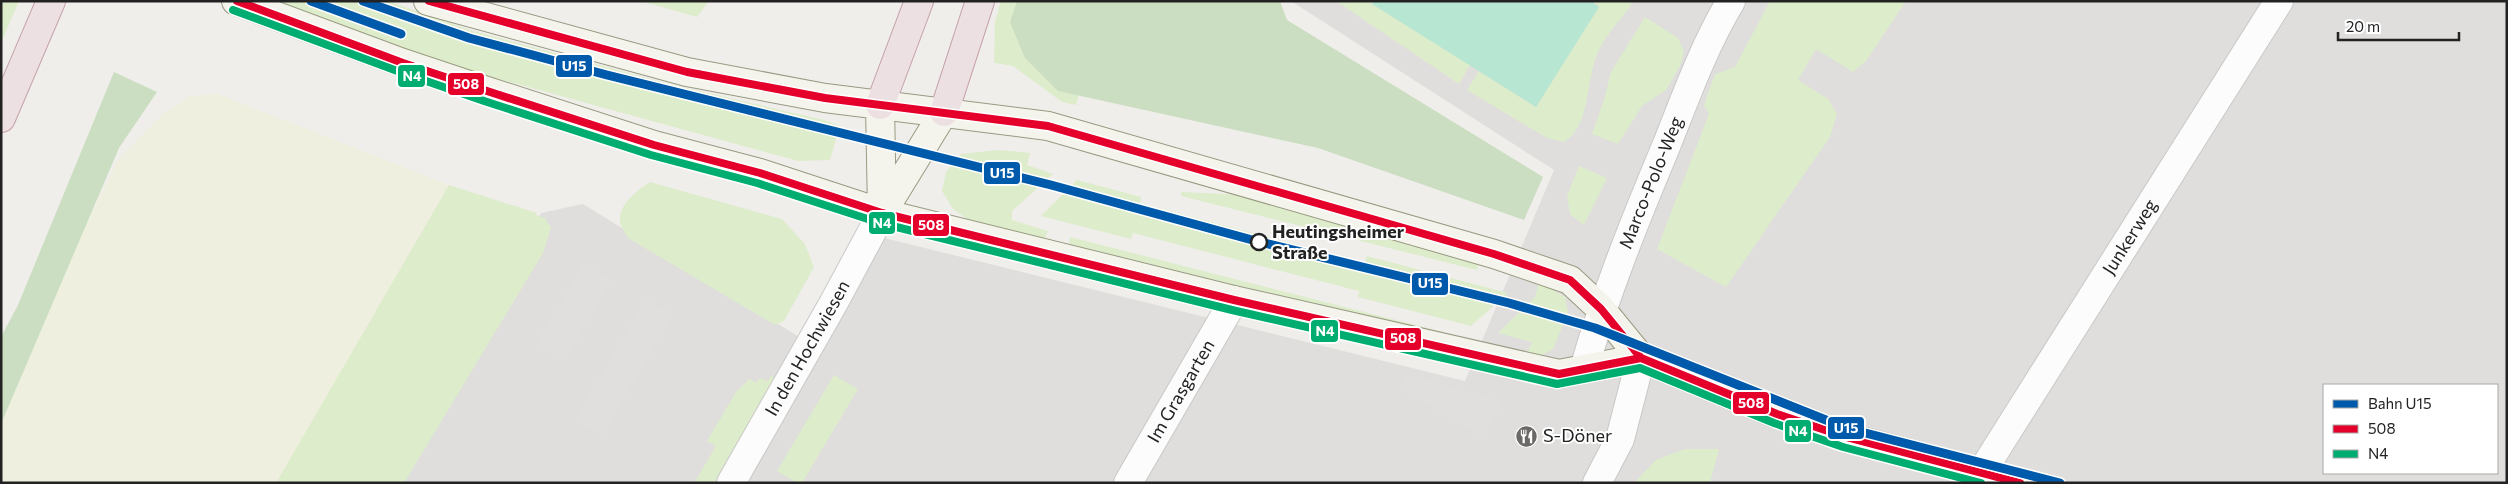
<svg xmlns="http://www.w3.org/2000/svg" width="2508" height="484" font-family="Commissioner,sans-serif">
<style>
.residential{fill:#dfdedc;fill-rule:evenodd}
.farmland{fill:#efefdf}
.grass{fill:#ddeccb}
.forest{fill:#cbdec1}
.pitch{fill:#b7e6d2}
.parking{fill:#e0dfde}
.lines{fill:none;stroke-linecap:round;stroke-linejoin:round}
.street-casing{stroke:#c9c8c7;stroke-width:30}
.secondary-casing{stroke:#999a82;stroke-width:30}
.highway-casing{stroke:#c5a2ac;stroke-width:30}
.street{stroke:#fdfcfc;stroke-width:28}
.secondary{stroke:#f4f4ed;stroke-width:28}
.highway{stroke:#ece0e2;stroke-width:28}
.bus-1-casing{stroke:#fff;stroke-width:11}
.bus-2-casing{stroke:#fff;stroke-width:11}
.bus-1{stroke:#e4002b;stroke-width:8}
.bus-2{stroke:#00ad70;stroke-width:8}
.rail-1-casing{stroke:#fff;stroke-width:12}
.rail-1{stroke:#005aab;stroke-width:9}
.stop-dot{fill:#fff;stroke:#222;stroke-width:2.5}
.labels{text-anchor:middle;stroke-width:4;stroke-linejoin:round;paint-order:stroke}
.street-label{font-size:18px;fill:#222;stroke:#fff}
.stop-label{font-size:18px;font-weight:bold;fill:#222;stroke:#fff;text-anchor:start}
.poi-label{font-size:18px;fill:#222;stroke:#fff;text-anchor:start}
.line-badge{stroke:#fff;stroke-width:2}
.badge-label{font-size:14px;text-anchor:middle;font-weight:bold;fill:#fff}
</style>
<rect width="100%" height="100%" fill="#f0eeeb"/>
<path class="residential" d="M1291 1H2507V483H381L541 213 583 204 801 338 872 235 1465 381 1554 170ZM2324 385H2497V473H2324Z"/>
<path class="farmland" d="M218 94 449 185 278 483H1V394L118 160 165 112 190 96Z"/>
<path class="grass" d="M1 1H19L1 43Z
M265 1H388L473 31 673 85 824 120 840 126 830 160 798 161 462 69Z
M640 1H709L697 17Z
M1001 1H1017L1010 22 1058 91 1079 95 1076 105 1062 102 1013 66 994 63 995 21Z
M1336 1H1374L1372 4 1470 65 1459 84Z
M1591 1H1634C1623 17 1606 34 1598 52 1586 77 1591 127 1564 142L1547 138 1467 90 1479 71 1536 107 1599 6Z
M1770 1H1906L1866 61 1853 72 1816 49 1798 80 1828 99 1837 114 1830 137 1726 287 1657 249 1709 114 1704 105 1715 74 1735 67Z
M1645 17 1678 38 1684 52 1680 66 1666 90 1642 106 1618 144 1592 134 1604 100 1611 72Z
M999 150 1030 153 1027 165 1053 174 1012 211V220L1048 231 1043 244 973 223 953 209 942 191 946 172 961 154Z
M1579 166 1607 178 1584 225 1570 214 1567 196Z
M1077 180 1141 197 1140 203 1365 263 1367 256 1508 293 1471 326 1358 297 1359 291 1133 233 1131 239 1041 216Z
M650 182 782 219 805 244 814 267 784 321 775 325 628 238C626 233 621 228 620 223 617 205 638 190 650 182Z
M449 185 537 213 536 215 545 218 551 228 543 253 404 483H276Z
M1181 192 1246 195 1478 263 1477 270 1181 196Z
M1070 237 1443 332V334L1068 250Z
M1539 282 1565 297 1568 312 1553 349 1541 356 1527 354 1532 342 1498 333 1535 297Z
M834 375 858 389 802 483H798L777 471Z
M771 376 780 381 721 483H694L716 446 707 441 736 392 750 379 756 383 760 378 768 381Z
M1685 449H1719L1710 483H1634L1656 460Z"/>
<path class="forest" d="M1017 1H1280L1287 20 1543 177 1524 220 1318 148 1058 91 1025 58 1010 22Z
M114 72 157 92 119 148 1 424V337L18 305Z"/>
<path class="pitch" d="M1374 1H1591L1599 7 1536 107 1372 4Z"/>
<path class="parking" d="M583 264 611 280 565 360 537 344Z
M646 299 673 315 602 435 575 420Z
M1407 374 1503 402 1482 437 1400 387Z"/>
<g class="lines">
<defs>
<g id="street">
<path id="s1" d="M1584 369C1606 292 1636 218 1667 144 1686 96 1704 46 1731 1"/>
<path id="s2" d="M1981 473 2279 1"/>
<path id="s3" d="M731 483 833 304 882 213"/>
<path id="s4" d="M1128 483 1234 300"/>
<path d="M1597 483 1620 439 1641 358"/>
</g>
<path id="secondary" d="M236 1 403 63 487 91 654 145 760 173 882 213 1234 300 1559 374 1641 358
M428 1 687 72 825 98 1048 126 1494 254 1570 280 1601 309 1641 358 1777 414 1846 437 2021 483
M880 105 882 213
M882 213 944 112"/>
<path id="highway" d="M880 105 919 1
M944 112 980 1
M1 118 51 1"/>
</defs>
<use href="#street" class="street-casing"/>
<use href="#secondary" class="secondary-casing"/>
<use href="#highway" class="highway-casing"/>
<use href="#street" class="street"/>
<use href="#secondary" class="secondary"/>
<use href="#highway" class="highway"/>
<defs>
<path id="bus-1" d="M237 1 403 63 487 91 654 145 760 173 882 213 1234 300 1559 374 1641 358
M429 1 687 72 825 98 1048 126 1494 254 1570 280 1601 309 1641 358 1777 414 1846 437 2020 483"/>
<path id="bus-2" d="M233 10 400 72 484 101 651 155 757 183 880 223 1232 310 1557 384 1640 368 1774 423 1843 447 1981 483"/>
</defs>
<use href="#bus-1" class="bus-1-casing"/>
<use href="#bus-2" class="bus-2-casing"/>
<use href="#bus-1" class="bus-1"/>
<use href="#bus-2" class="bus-2"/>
<defs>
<path id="rail-1" d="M311 1 401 34
M363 1 469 38 607 75 1051 185 1256 241 1509 303 1595 328 1846 428 2060 483"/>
</defs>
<use href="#rail-1" class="rail-1-casing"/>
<use href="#rail-1" class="rail-1"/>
</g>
<defs>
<symbol id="restaurant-disc" viewBox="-11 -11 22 22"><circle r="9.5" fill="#6a6968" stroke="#fff"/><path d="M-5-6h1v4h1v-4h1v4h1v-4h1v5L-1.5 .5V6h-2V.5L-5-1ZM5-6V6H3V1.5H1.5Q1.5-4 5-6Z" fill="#fff"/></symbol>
</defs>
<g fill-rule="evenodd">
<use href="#restaurant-disc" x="1514" y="424" width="25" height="25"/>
</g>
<circle class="stop-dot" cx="1259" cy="242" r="8"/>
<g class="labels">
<g class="street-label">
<text dy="6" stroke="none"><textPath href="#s1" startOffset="198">Marco-Polo-Weg</textPath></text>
<text dy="6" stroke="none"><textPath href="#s2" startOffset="279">Junkerweg</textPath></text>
<text dy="6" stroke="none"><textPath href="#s3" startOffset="155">In den Hochwiesen</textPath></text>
<text dy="6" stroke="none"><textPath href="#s4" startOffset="106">Im Grasgarten</textPath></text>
</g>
<g class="stop-label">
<text x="1272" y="238">Heutingsheimer<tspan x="1272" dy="21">Straße</tspan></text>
</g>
<g class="poi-label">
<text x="1543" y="442">S-Döner</text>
</g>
</g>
<g class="line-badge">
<rect x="555" y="54" width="38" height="24" rx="5" fill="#005aab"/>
<rect x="397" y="64" width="29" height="24" rx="5" fill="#00ad70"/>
<rect x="447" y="72" width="38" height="24" rx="5" fill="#e4002b"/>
<rect x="983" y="161" width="38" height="24" rx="5" fill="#005aab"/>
<rect x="868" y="211" width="28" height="24" rx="5" fill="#00ad70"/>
<rect x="912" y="213" width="38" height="24" rx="5" fill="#e4002b"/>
<rect x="1411" y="272" width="38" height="24" rx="5" fill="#005aab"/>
<rect x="1310" y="319" width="29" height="24" rx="5" fill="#00ad70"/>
<rect x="1384" y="327" width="38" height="24" rx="5" fill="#e4002b"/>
<rect x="1732" y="391" width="38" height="24" rx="5" fill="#e4002b"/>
<rect x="1827" y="416" width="38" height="24" rx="5" fill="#005aab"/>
<rect x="1784" y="419" width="28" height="24" rx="5" fill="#00ad70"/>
</g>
<g class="badge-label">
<text x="574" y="71">U15</text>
<text x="412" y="81">N4</text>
<text x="466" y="89">508</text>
<text x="1002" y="178">U15</text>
<text x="882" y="228">N4</text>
<text x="931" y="230">508</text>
<text x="1430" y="288">U15</text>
<text x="1325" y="336">N4</text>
<text x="1403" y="343">508</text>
<text x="1751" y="408">508</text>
<text x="1846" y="433">U15</text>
<text x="1798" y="436">N4</text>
</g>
<rect width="2508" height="484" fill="none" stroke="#222222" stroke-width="5"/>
<rect x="2323" y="384" width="175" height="90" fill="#ffffff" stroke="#a7a7a7"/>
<rect x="2333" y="400" width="25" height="8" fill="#005aab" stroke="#a7a7a7"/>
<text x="2368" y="409" font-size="15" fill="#222222">Bahn U15</text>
<rect x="2333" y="425" width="25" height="8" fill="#e4002b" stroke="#a7a7a7"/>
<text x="2368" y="434" font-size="15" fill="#222222">508</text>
<rect x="2333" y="450" width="25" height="8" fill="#00ad70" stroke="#a7a7a7"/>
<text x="2368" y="459" font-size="15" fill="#222222">N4</text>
<path d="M2338 32v8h121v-8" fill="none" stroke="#222222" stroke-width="2.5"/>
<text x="2346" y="32" font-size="15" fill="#222222" stroke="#ffffff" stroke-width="4" paint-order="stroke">20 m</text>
</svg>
